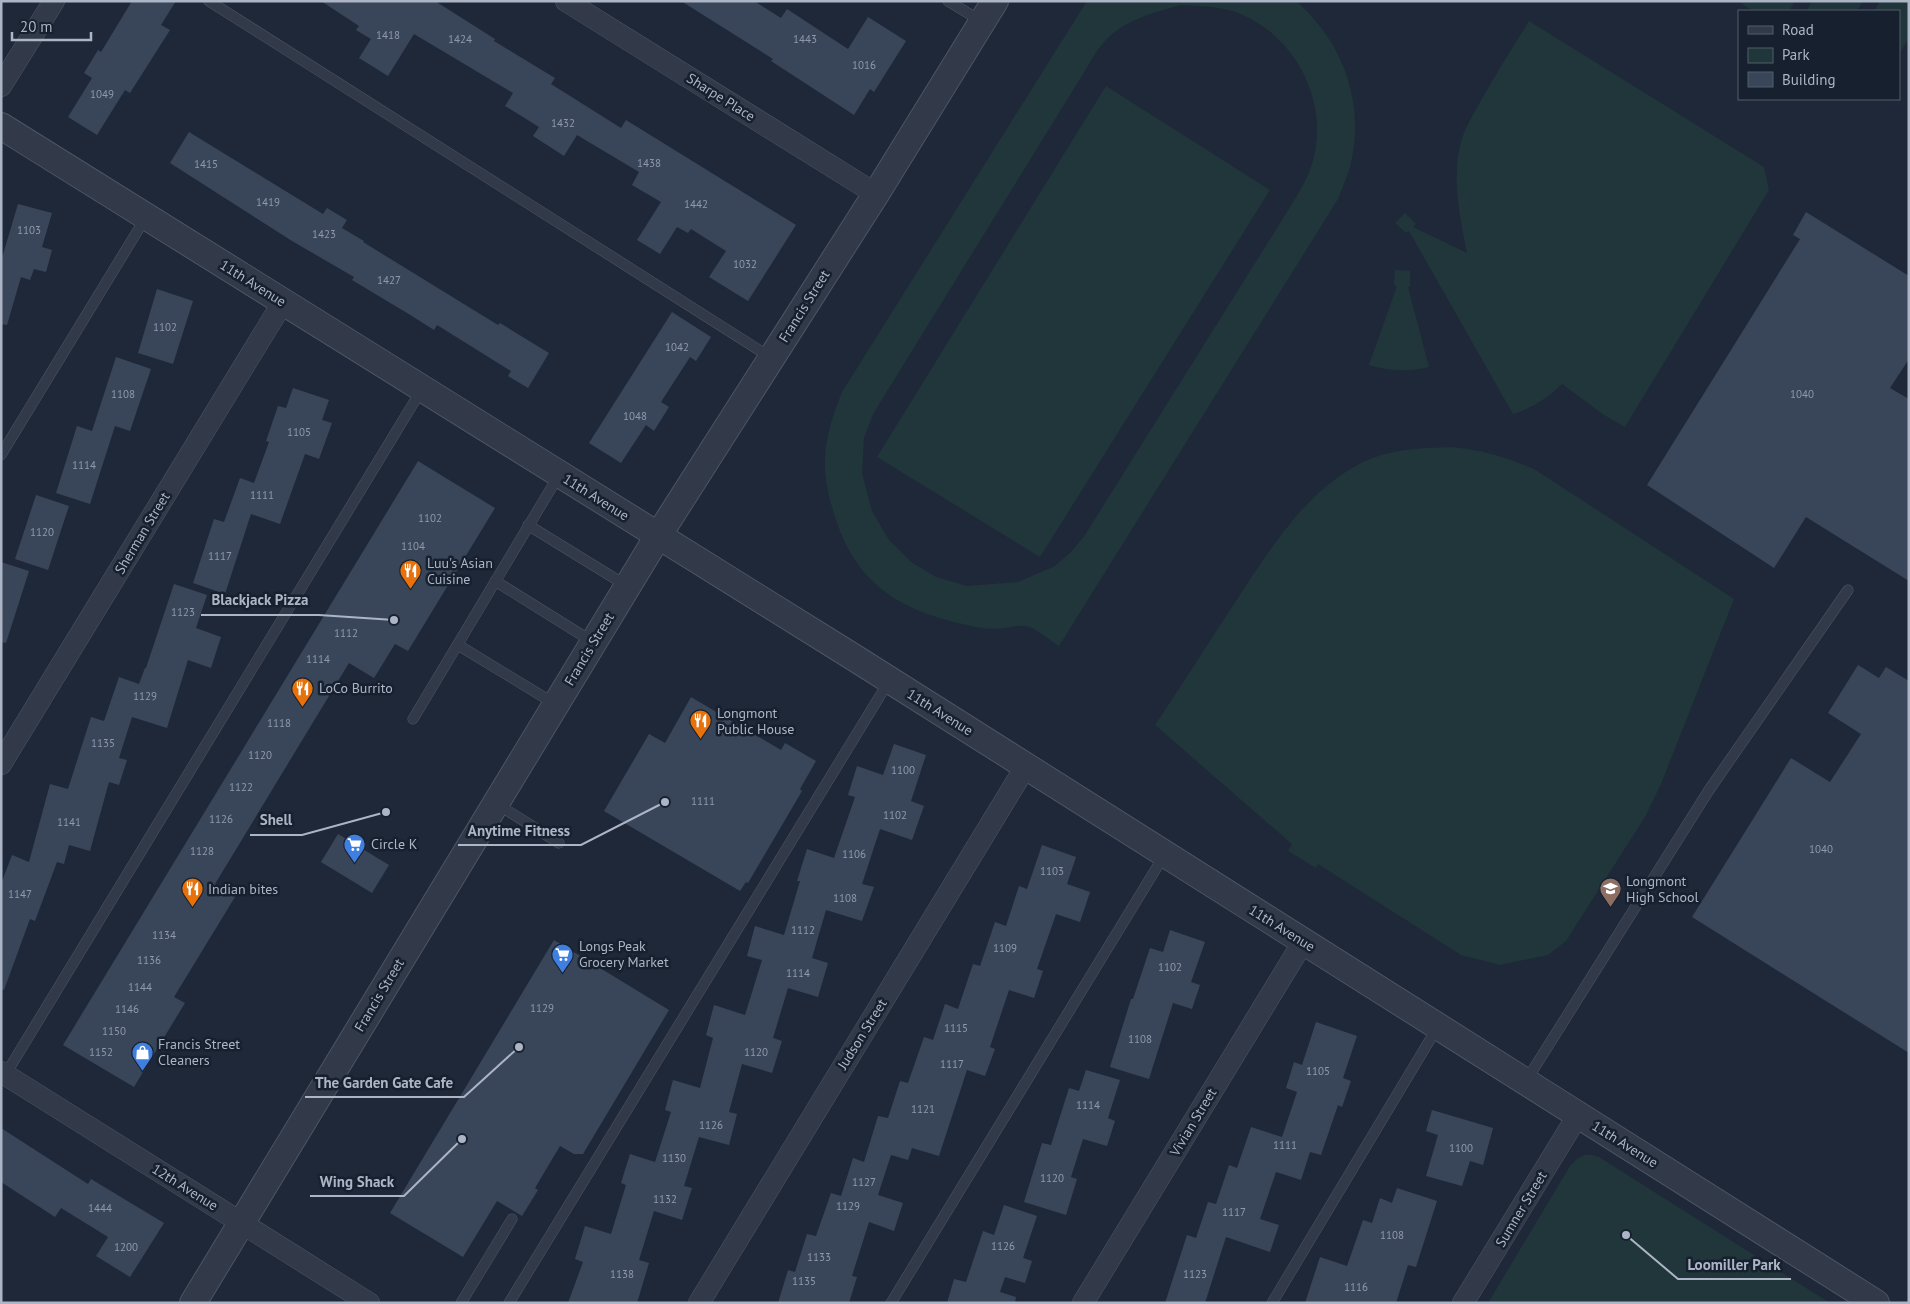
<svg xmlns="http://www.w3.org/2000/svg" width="1910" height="1304" font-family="'PT Sans',sans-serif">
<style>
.green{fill:#20363a;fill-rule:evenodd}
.building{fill:#394659}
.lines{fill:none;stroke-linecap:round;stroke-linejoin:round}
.service-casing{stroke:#4c5564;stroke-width:11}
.minor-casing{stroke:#4c5564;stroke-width:22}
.tertiary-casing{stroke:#4c5564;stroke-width:28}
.service{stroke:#323a49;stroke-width:10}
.minor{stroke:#323a49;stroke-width:21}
.tertiary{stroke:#323a49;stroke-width:26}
.labels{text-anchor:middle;stroke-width:5;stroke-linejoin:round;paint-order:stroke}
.number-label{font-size:11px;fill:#8f99ab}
.street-label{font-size:14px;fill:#acb5c6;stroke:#17202e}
.poi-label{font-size:14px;fill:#acb5c6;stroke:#17202e;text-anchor:start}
.leader{fill:none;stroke:#acb5c6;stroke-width:2}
.callout-dot{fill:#acb5c6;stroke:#17202e;stroke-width:2}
.callout-label{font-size:15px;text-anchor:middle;font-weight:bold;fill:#acb5c6;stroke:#17202e;stroke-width:5;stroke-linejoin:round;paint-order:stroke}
</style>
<rect width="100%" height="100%" fill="#1e2839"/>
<path class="green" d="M1087 1H1296C1344 43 1366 105 1350 167 1347 178 1342 188 1338 199L1059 646C1051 641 1034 627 1026 626 1016 625 1006 629 996 629 984 629 970 626 958 623 892 607 852 578 833 510 828 494 824 475 825 458 826 434 834 413 842 392ZM1180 5C1201 6 1224 6 1243 15 1299 40 1330 106 1312 164 1307 181 1296 197 1287 212L1085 535 1072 551 1055 566 1018 582 967 586 936 577 911 562 889 540 872 511 862 473 864 438 873 414 1086 69C1092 59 1098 48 1106 40 1126 19 1153 13 1180 5Z
M1743 1H1795L1789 11H1753L1742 4Z
M1812 1H1863L1857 11H1806Z
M1880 1H1909V38L1899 54V11H1874Z
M1529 21 1764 167 1769 190 1625 427 1604 415 1562 384C1548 398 1532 408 1513 414L1409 231 1406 233 1395 223 1405 213 1416 224 1413 227 1467 253C1460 218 1452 181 1460 146 1463 131 1472 117 1479 104 1494 76 1512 49 1529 21Z
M1106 86 1270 190 1040 557 877 457Z
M1395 270 1410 271V286L1408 287 1429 367C1409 372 1389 371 1369 365L1397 286 1394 285Z
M1452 447C1483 450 1505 457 1534 469L1734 599 1661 784 1645 817 1566 941 1548 955 1500 965 1461 955 1318 864 1316 868 1288 851 1292 844 1155 725C1181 686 1206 647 1232 607 1268 553 1303 492 1363 462 1391 449 1422 448 1452 447Z
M1585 1155H1592L1599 1157 1830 1303H1488L1570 1166 1578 1158Z"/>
<path class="building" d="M132 1H176L161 25 170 30 130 93 125 90 97 135 68 117 92 78 84 73 98 50 101 52Z
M321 1H435L495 39 494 41 555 78 551 84 621 128 626 120 796 225 748 301 709 277 726 251 691 229 688 233 677 227 660 254 637 240 661 202 632 185 639 172 577 135 564 156 533 136 539 127 505 106 513 93 414 34 388 76 359 58 371 39 356 30 359 26Z
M681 1H754L781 18 787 9 848 49 868 17 906 41 874 92 870 89 854 115 771 61 773 59Z
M189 132 323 214 327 208 347 220 342 228 364 241 363 242 498 325 500 323 549 353 528 388 508 376 511 371 437 325 434 330 407 313 352 280 354 277 292 241 170 163Z
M18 204 52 213 42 247 52 250 46 272 34 269 30 280 21 277 7 325 1 324V261Z
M1806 212 1909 276V359L1890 388 1909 399V581L1806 517 1774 568 1647 485 1800 239 1793 235Z
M157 289 193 301 173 364 138 353Z
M672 312 711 337 696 361 690 357 661 402 669 407 654 431 646 425 621 463 589 443Z
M116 357 151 369 130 431 115 426 90 504 56 493 77 426 92 431Z
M293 388 329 400 322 420 332 423 319 459 305 454 280 524 251 514 225 594 193 583 214 519 224 522 240 478 254 483 269 442 266 441 278 406 286 408Z
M418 461 495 508 408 651 395 644 374 678 349 663 215 884 235 897 174 997 185 1003 134 1087 63 1045Z
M36 495 69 506 48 570 15 559Z
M1 562 29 571 6 643 1 642Z
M174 584 207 595 196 628 221 637 211 668 188 660 167 728 132 717 119 758 127 760 119 785 109 782 90 851 69 845 64 864 57 862 35 921 30 919 4 990H1V884L12 855 29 862 50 784 68 789 91 717 104 721 119 677 139 684 145 668H146Z
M1858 665 1879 678 1886 667 1909 681V1053L1692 917 1791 758 1830 782 1861 734 1828 713Z
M691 697 781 750 785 743 816 761 800 789 802 791 748 883 746 882 740 891 604 811 649 734 665 743Z
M894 744 926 755 911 801 924 806 912 840 880 829 862 884 874 887 862 921 826 910 812 958 828 963 818 997 788 988 773 1038 782 1041 772 1073 742 1064 729 1112 737 1114 729 1145 699 1137 684 1186 692 1188 682 1220 654 1211 639 1260 649 1263 637 1303H568L583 1262 575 1259 585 1226 611 1234 626 1185 621 1183 630 1154 655 1162 671 1112 665 1110 673 1080 700 1088 713 1038 706 1035 714 1005 745 1015 762 960 747 956 755 926 784 935 800 881H797L807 849 834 858 855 797 848 795 857 766 883 775Z
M338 834 389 865 372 893 321 862Z
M1042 845 1076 857 1067 884 1090 892 1080 922 1056 914 1037 969 1043 971 1034 998 1009 990 990 1047 995 1049 985 1076 967 1070 939 1156 912 1148 908 1160 891 1155 878 1195 903 1203 894 1231 869 1222 852 1276 857 1277 849 1303H778L788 1270 795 1272 807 1234 816 1236 831 1193 841 1196 853 1158 864 1162 878 1116 888 1118 900 1081 908 1083 924 1037 933 1040 945 1004 958 1009 973 964 980 966 995 922 1006 926 1019 886 1027 889Z
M1170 930 1205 942 1191 982 1200 985 1192 1009 1173 1003 1149 1079 1110 1067 1131 999H1133L1150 948 1163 952Z
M554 940 669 1010 583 1154H574L560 1146 535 1188 538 1190 522 1216 497 1201 463 1257 390 1213Z
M1316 1022 1357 1036 1343 1078 1351 1081 1342 1107 1338 1105 1321 1155 1310 1152 1301 1180 1276 1172 1260 1219 1279 1225 1270 1252 1226 1237 1205 1303H1165L1187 1235 1196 1238 1208 1202 1216 1204 1229 1165 1237 1168 1251 1127 1282 1137 1297 1092 1286 1088 1294 1062 1302 1065Z
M1086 1070 1120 1080 1108 1118 1115 1121 1107 1146 1083 1139 1071 1177 1077 1179 1066 1215 1024 1202 1042 1143 1051 1145 1069 1088 1079 1091Z
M1432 1110 1493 1128 1483 1165 1470 1161 1462 1186 1426 1176 1438 1135 1426 1131Z
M1 1128 88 1184 91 1179 164 1223 130 1277 96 1256 108 1237 61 1208 55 1217 1 1182Z
M1397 1188 1437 1201 1416 1267 1408 1265 1396 1303H1305L1320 1257 1347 1266 1363 1220 1372 1223 1380 1198 1392 1203Z
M1004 1205 1037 1216 1023 1258 1032 1261 1025 1283 1005 1277 1000 1292 1016 1297 1015 1303H947L954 1279 966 1282 983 1231 994 1235Z"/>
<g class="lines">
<defs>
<path id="service" d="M209 1 770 357
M948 1 981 21
M1 455 146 217
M528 525 627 586
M495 581 593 642
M458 645 555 704
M413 719 559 475
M497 804 559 843
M4 1077 422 389
M1526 1081 1709 790 1848 590
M461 1303 512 1219
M509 1303 889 681
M891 1303 1165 854
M1272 1303 1437 1028"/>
<path id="minor" d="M566 1 876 194
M1 86 54 1
M1 764 283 302
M1 1072 369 1303
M699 1303 1026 766
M1083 1303 1303 942
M1463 1303 1578 1115"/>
<path id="tertiary" d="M1 126 850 655 1876 1303
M193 1303 658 536 876 194 995 1"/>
</defs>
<use href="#service" class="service-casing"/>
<use href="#minor" class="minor-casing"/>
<use href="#tertiary" class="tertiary-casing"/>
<use href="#service" class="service"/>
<use href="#minor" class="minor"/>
<use href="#tertiary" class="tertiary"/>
</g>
<defs>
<symbol id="restaurant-pin" viewBox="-11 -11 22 30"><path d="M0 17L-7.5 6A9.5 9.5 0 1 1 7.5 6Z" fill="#e8710a" stroke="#17202e"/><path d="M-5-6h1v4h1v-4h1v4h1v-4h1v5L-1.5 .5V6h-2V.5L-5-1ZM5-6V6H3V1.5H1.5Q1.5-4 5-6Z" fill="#fff"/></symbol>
<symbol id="supermarket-pin" viewBox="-11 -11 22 30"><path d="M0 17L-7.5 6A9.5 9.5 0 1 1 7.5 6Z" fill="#3f7fe0" stroke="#17202e"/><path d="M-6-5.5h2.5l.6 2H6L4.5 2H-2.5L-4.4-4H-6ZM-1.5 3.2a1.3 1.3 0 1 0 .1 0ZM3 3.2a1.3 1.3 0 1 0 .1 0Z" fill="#fff"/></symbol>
<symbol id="school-pin" viewBox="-11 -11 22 30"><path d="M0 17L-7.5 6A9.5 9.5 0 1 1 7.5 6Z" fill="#8d6e63" stroke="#17202e"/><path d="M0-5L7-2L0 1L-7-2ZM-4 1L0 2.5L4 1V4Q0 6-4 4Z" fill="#fff"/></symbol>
<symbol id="shop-pin" viewBox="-11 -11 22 30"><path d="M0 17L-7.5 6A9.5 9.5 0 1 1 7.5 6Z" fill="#3f7fe0" stroke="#17202e"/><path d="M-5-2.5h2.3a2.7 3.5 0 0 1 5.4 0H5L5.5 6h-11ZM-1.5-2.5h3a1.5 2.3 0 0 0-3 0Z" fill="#fff"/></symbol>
</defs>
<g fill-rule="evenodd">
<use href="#restaurant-pin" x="398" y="558" width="25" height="34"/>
<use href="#restaurant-pin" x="290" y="676" width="25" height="34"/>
<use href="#restaurant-pin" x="688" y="708" width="25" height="34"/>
<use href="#supermarket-pin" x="342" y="832" width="25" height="34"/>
<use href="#restaurant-pin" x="180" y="876" width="25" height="34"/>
<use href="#school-pin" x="1598" y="876" width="25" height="34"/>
<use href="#supermarket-pin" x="550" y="942" width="25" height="34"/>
<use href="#shop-pin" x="130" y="1040" width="25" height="34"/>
</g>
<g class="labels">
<g class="number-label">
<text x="388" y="39">1418</text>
<text x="460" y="43">1424</text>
<text x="805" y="43">1443</text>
<text x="864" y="69">1016</text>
<text x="102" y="98">1049</text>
<text x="563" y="127">1432</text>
<text x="649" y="167">1438</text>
<text x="206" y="168">1415</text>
<text x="268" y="206">1419</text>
<text x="696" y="208">1442</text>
<text x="29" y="234">1103</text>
<text x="324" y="238">1423</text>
<text x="745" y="268">1032</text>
<text x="389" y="284">1427</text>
<text x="165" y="331">1102</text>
<text x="677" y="351">1042</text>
<text x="123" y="398">1108</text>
<text x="1802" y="398">1040</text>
<text x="635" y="420">1048</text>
<text x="299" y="436">1105</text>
<text x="84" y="469">1114</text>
<text x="262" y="499">1111</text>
<text x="430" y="522">1102</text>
<text x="42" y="536">1120</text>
<text x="413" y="550">1104</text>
<text x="220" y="560">1117</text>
<text x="183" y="616">1123</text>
<text x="346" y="637">1112</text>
<text x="318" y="663">1114</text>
<text x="145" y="700">1129</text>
<text x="279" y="727">1118</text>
<text x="103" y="747">1135</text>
<text x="260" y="759">1120</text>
<text x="903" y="774">1100</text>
<text x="241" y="791">1122</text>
<text x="703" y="805">1111</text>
<text x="895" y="819">1102</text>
<text x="221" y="823">1126</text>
<text x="69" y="826">1141</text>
<text x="1821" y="853">1040</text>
<text x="202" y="855">1128</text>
<text x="854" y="858">1106</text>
<text x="1052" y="875">1103</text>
<text x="20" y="898">1147</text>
<text x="845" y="902">1108</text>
<text x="803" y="934">1112</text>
<text x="164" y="939">1134</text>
<text x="1005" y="952">1109</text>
<text x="149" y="964">1136</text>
<text x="1170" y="971">1102</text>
<text x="798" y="977">1114</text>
<text x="140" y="991">1144</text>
<text x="542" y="1012">1129</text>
<text x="127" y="1013">1146</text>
<text x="956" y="1032">1115</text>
<text x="114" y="1035">1150</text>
<text x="1140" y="1043">1108</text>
<text x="101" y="1056">1152</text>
<text x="756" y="1056">1120</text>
<text x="952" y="1068">1117</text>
<text x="1318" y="1075">1105</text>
<text x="1088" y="1109">1114</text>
<text x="923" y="1113">1121</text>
<text x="711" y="1129">1126</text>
<text x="1285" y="1149">1111</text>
<text x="1461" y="1152">1100</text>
<text x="674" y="1162">1130</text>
<text x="1052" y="1182">1120</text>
<text x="864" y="1186">1127</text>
<text x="665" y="1203">1132</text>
<text x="848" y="1210">1129</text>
<text x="100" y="1212">1444</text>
<text x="1234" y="1216">1117</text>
<text x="1392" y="1239">1108</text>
<text x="1003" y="1250">1126</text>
<text x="126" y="1251">1200</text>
<text x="819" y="1261">1133</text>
<text x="622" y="1278">1138</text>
<text x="1195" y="1278">1123</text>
<text x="804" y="1285">1135</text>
<text x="1356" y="1291">1116</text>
</g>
<g class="street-label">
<text transform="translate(721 97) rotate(32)" y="5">Sharpe Place</text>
<text transform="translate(253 283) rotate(32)" y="5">11th Avenue</text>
<text transform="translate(804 306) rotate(-58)" y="5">Francis Street</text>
<text transform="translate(596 497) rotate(32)" y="5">11th Avenue</text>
<text transform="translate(142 533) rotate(-59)" y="5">Sherman Street</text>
<text transform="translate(589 649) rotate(-59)" y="5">Francis Street</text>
<text transform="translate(940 712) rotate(32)" y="5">11th Avenue</text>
<text transform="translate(1282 928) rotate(32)" y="5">11th Avenue</text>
<text transform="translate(379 995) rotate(-59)" y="5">Francis Street</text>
<text transform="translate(862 1034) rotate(-58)" y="5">Judson Street</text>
<text transform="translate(1193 1122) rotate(-59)" y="5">Vivian Street</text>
<text transform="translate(1625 1144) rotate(32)" y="5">11th Avenue</text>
<text transform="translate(185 1187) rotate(32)" y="5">12th Avenue</text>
<text transform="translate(1521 1209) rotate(-59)" y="5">Sumner Street</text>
</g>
<g class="poi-label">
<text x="427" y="568">Luu's Asian<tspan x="427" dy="16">Cuisine</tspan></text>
<text x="319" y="693">LoCo Burrito</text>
<text x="717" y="718">Longmont<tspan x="717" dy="16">Public House</tspan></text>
<text x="371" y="849">Circle K</text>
<text x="1626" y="886">Longmont<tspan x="1626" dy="16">High School</tspan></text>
<text x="208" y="894">Indian bites</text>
<text x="579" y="951">Longs Peak<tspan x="579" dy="16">Grocery Market</tspan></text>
<text x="158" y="1049">Francis Street<tspan x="158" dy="16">Cleaners</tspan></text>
</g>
</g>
<path class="leader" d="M394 620L319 615H201M386 812L302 835H250M665 802L581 845H458M519 1047L464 1097H305M462 1139L404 1196H310M1626 1235L1678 1279H1791"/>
<g class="callout-dot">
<circle cx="394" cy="620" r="5"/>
<circle cx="386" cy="812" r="5"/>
<circle cx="665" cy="802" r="5"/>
<circle cx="519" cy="1047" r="5"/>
<circle cx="462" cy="1139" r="5"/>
<circle cx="1626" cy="1235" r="5"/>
</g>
<g class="callout-label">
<text x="260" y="605">Blackjack Pizza</text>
<text x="276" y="825">Shell</text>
<text x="519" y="836">Anytime Fitness</text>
<text x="384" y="1088">The Garden Gate Cafe</text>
<text x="357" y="1187">Wing Shack</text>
<text x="1734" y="1270">Loomiller Park</text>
</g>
<rect width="1910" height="1304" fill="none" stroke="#acb5c6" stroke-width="5"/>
<rect x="1738" y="10" width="162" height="90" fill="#17202e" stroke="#535c6b"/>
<rect x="1748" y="26" width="25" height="8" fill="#323a49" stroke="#535c6b"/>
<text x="1782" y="35" font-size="15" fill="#acb5c6">Road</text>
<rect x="1748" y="48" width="25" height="15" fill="#20363a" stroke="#535c6b"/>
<text x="1782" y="60" font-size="15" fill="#acb5c6">Park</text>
<rect x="1748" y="72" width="25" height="15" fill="#394659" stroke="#535c6b"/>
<text x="1782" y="85" font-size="15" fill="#acb5c6">Building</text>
<path d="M12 32v8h79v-8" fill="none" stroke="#acb5c6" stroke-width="2.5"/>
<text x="20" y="32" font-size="15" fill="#acb5c6" stroke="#17202e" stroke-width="4" paint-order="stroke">20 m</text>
</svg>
